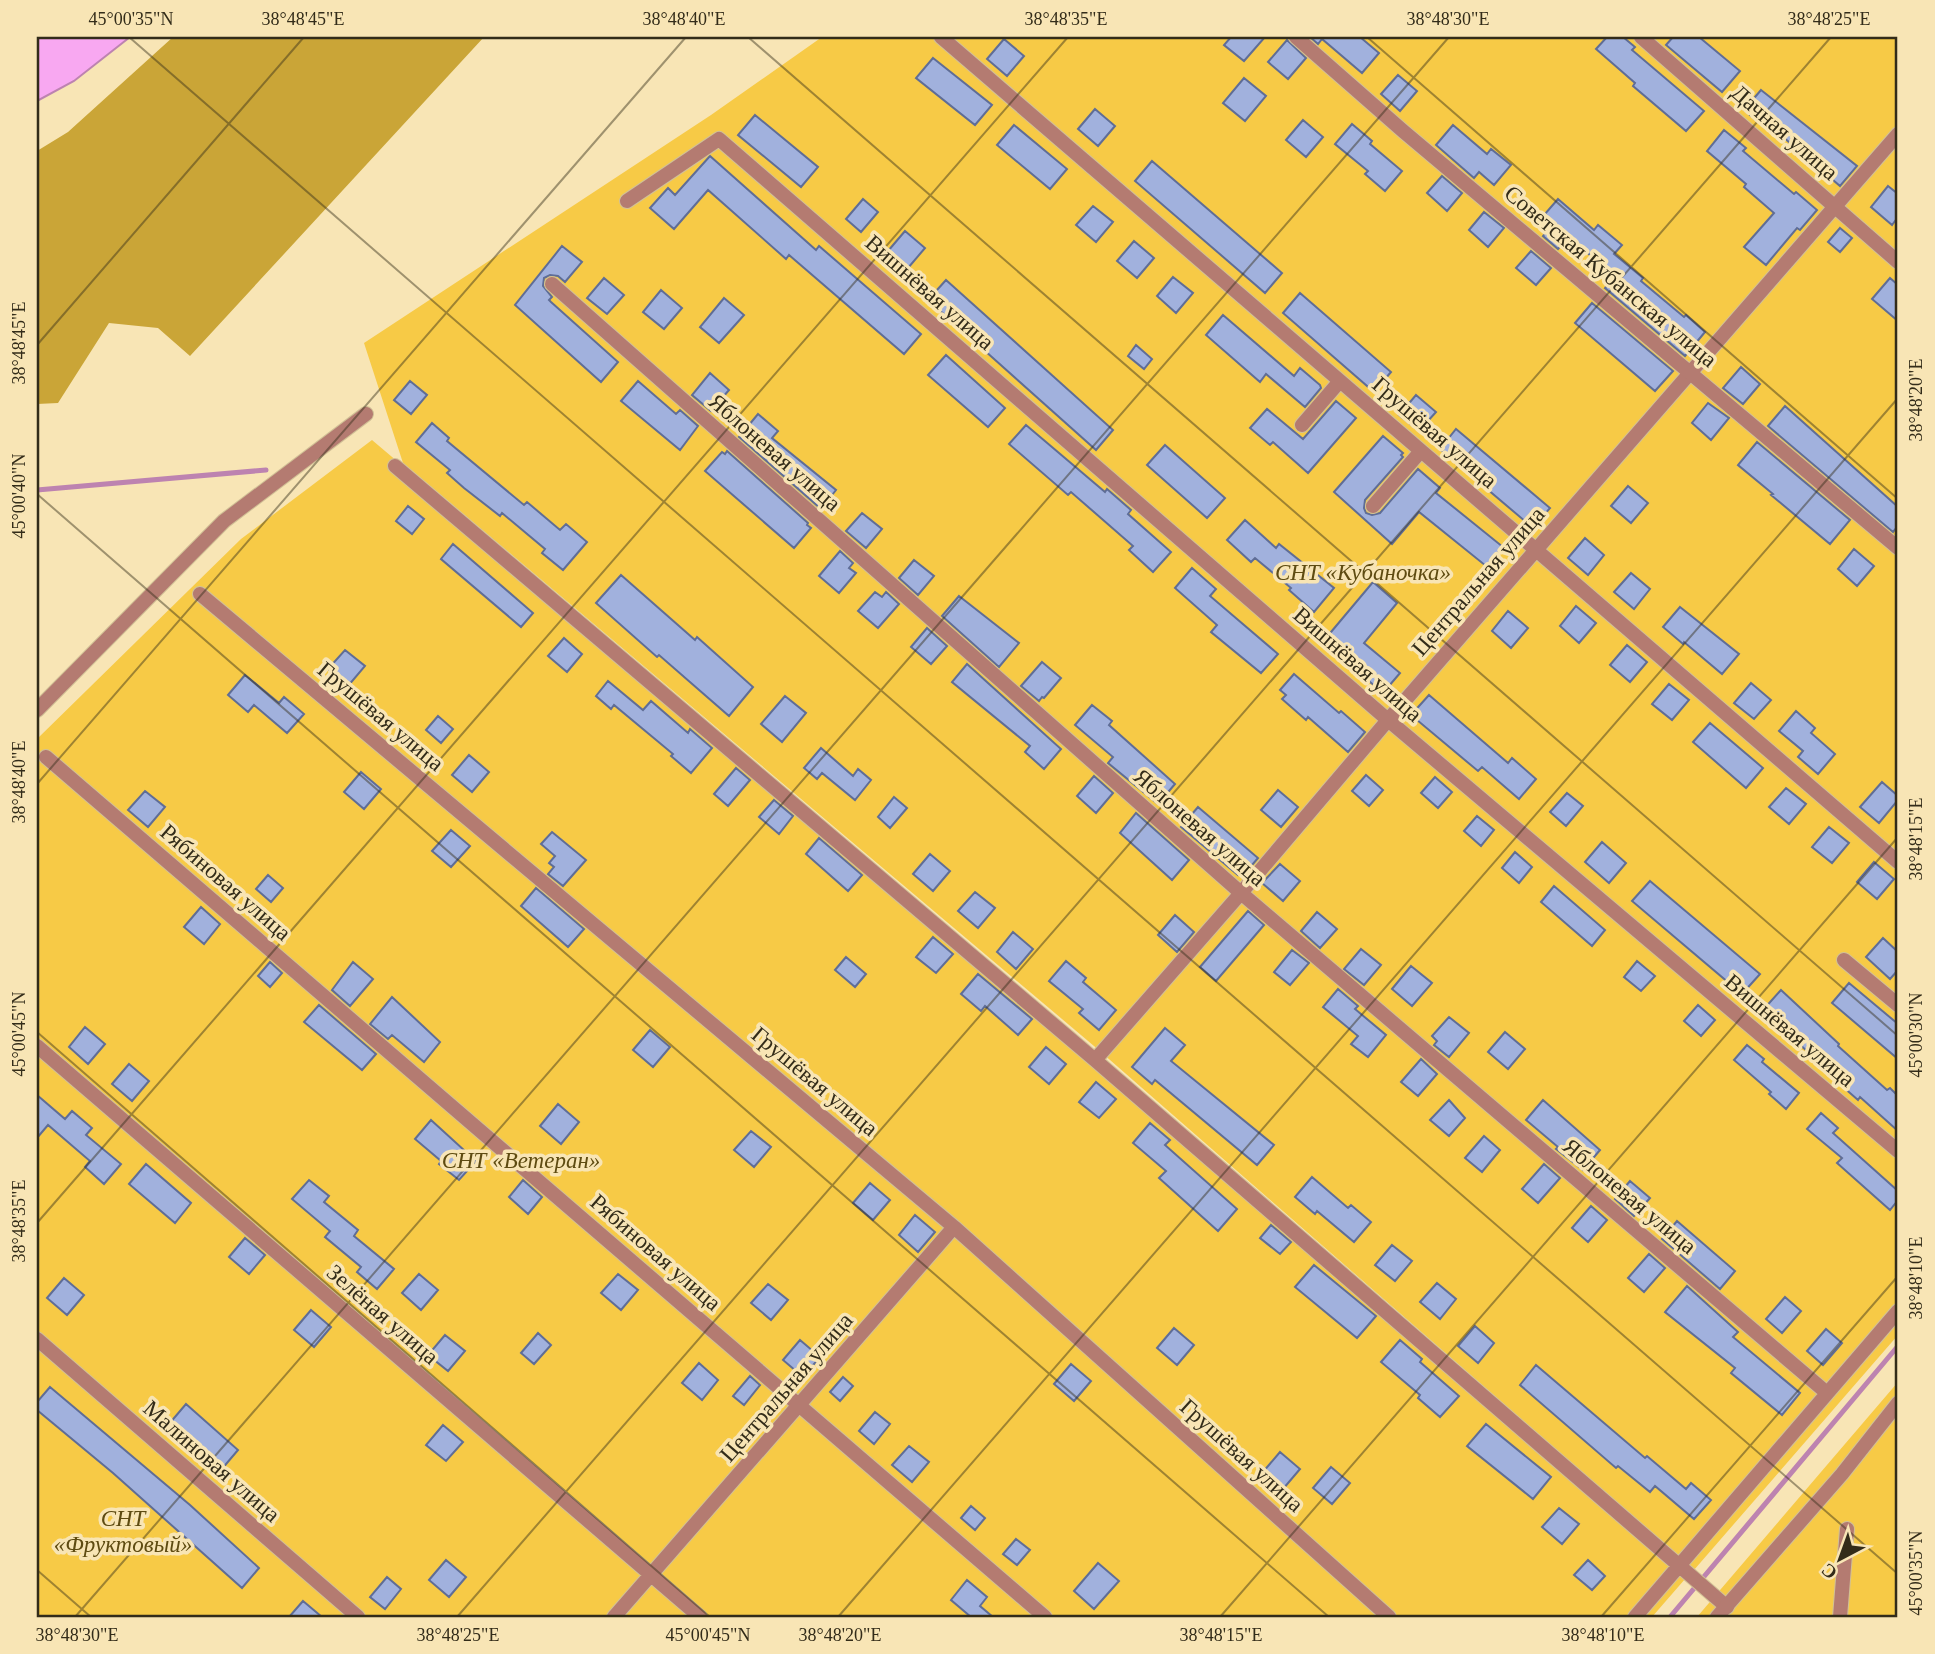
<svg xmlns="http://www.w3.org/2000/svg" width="1935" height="1654" font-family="Georgia,serif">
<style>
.green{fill:#f7ca46}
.forest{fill:#caa537}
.water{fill:#f8a8f1;stroke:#bd83b0;stroke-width:2}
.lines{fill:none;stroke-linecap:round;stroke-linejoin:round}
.stream{stroke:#bd83b0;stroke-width:5}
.building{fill:#a1b1dd;stroke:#5f6d96;stroke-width:2}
.minor-casing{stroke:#d1c096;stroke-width:16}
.tertiary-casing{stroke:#d1c096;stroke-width:16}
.minor{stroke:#b47b71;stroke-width:14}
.tertiary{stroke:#b47b71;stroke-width:14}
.ticks{fill:none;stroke:#332c19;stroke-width:2;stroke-opacity:0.45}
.labels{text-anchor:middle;stroke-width:7;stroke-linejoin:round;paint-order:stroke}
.street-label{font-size:23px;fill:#332c19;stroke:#f8e5b5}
.park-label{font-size:23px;font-style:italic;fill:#5e4b11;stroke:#f8e5b5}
.neatline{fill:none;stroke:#332c19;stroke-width:2.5}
.ticks-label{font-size:18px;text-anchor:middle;fill:#332c19}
</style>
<rect width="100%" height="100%" fill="#f8e5b5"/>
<path class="green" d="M822 37H1898V1335L1694 1570 1094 1046 403 463 364 343 711 115Z
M372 440 1097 1054 1692 1571 1652 1617H356L37 1342V739L241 539Z
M37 1343 354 1617H37Z
M1898 1382V1617H1697Z"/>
<path class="forest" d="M173 37H484L190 356 158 328 109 323 58 403 37 404V151L68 132Z"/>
<path class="water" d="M37 37H130L74 81 37 101Z"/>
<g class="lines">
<path class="stream" d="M37 490 266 470
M1670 1617 1898 1346"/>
</g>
<path class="building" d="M1231 37H1265L1244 61 1224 45Z
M1310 37H1360L1379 53 1362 73 1322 39 1318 44Z
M1607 37H1623L1635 47 1632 50 1704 111 1686 131 1633 86 1635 83 1596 49Z
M1673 37H1699L1740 71 1722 92 1666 45Z
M1004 39 1024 56 1007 76 987 59Z
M1287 40 1306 58 1288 79 1268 62Z
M933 58 992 105 975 125 916 78Z
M1398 75 1417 91 1400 111 1381 94Z
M1244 78 1266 96 1245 121 1223 103Z
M1761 90 1857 166 1840 186 1768 124 1765 128 1744 110Z
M1095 109 1115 126 1098 146 1078 129Z
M755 115 818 167 801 187 738 135Z
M1303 120 1323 137 1306 157 1286 140Z
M1352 124 1372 141 1370 144 1402 171 1385 191 1365 174 1368 171 1335 144Z
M1014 125 1067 169 1050 189 997 145Z
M1453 125 1487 154 1491 149 1511 165 1494 185 1479 172 1474 178 1436 145Z
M1724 130 1746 148 1743 151 1794 194 1796 192 1817 210 1800 230 1797 228 1766 265 1744 247 1774 213 1744 187 1746 184 1707 151Z
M710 156 816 250 819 246 921 334 904 354 789 255 786 259 708 190 674 229 650 208 668 188 675 195Z
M1152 161 1282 273 1265 293 1135 181Z
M1442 176 1462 193 1447 211 1427 193Z
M1888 186 1898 194V217L1892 225 1871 207Z
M863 199 878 212 861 232 846 219Z
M1558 199 1594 230 1598 225 1622 245 1614 254 1643 278 1641 281 1684 317 1686 315 1705 332 1685 356 1605 288 1609 283 1607 281 1613 274 1568 237 1558 249 1543 236 1547 231 1537 223Z
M1093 206 1113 222 1096 242 1076 225Z
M1484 212 1504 228 1488 247 1469 230Z
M1840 228 1852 238 1840 252 1828 242Z
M905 231 925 248 908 268 888 251Z
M1134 241 1154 258 1137 278 1117 261Z
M562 246 582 262 565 282 558 276 550 275 544 278 543 286 552 297 549 300 551 302 618 362 601 382 515 305Z
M1531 251 1551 268 1536 285 1516 268Z
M1173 277 1193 293 1176 313 1157 296Z
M604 278 624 295 607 314 587 298Z
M1890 278 1898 285V321L1872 299Z
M946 280 1113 430 1096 450 928 300Z
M661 290 682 308 664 329 643 312Z
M1300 293 1391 372 1374 392 1283 313Z
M724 298 744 315 719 343 700 327Z
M1592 303 1673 371 1655 391 1575 323Z
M1223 315 1294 376 1300 368 1320 385 1321 388 1305 407 1266 374 1260 382 1206 335Z
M1136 345 1152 359 1144 369 1128 356Z
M946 355 1005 408 988 427 928 375Z
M1741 367 1760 384 1743 404 1723 388Z
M710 373 729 390 711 411 692 395Z
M410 381 427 395 411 414 394 400Z
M638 381 676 414 680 410 698 426 680 450 621 401Z
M1416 395 1436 412 1419 431 1399 415Z
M1336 401 1356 418 1308 473 1273 442 1270 445 1250 428 1267 409 1303 439Z
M1708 403 1729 418 1711 440 1692 423Z
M1785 406 1898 507V526L1893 532 1768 426Z
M758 414 778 431 772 438 836 490 821 509 739 437Z
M432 423 449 438 447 441 524 505 527 502 560 530 566 524 587 542 563 570 542 553 545 549 502 513 500 516 464 488 447 473 450 470 416 442Z
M1026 425 1105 492 1107 489 1131 510 1128 514 1171 552 1153 572 1129 550 1133 546 1071 492 1068 495 1009 444Z
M1456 429 1550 508 1533 528 1440 449Z
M1383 436 1403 453 1401 455 1403 457 1365 500 1364 508 1366 513 1372 515 1380 513 1418 469 1440 488 1436 493 1503 547 1486 566 1419 512 1392 544 1334 492Z
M1757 442 1850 520 1830 544 1771 495 1773 494 1738 465Z
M1165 445 1225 498 1207 518 1147 465Z
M727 451 808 523 807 525 811 528 794 548 705 471 722 452 725 454Z
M1628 486 1648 503 1631 523 1611 506Z
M408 506 424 519 412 534 396 521Z
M862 513 882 529 866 548 846 531Z
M1245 520 1276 548 1279 544 1334 588 1314 612 1289 590 1291 588 1255 558 1251 562 1227 540Z
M1585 538 1604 555 1588 575 1568 558Z
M453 544 533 613 521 627 441 559Z
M1854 549 1874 566 1857 586 1838 569Z
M840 551 853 563 849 568 856 573 839 593 819 576Z
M914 560 934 576 918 595 899 578Z
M1192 568 1216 589 1210 596 1278 654 1261 673 1211 632 1217 625 1175 588Z
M1631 573 1650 589 1634 609 1614 592Z
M621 575 695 640 697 637 753 687 729 716 659 655 657 657 596 603Z
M1373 582 1397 603 1364 643 1400 673 1383 693 1363 676 1366 673 1326 638Z
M875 592 882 597 886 592 899 604 878 628 858 611Z
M959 596 1019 643 999 667 942 616Z
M1576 606 1596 623 1579 643 1560 626Z
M1680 607 1739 654 1722 674 1684 642 1683 644 1663 627Z
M1508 611 1528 628 1511 648 1492 631Z
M927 628 947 646 931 664 911 647Z
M564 638 582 654 567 672 548 656Z
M1627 645 1647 662 1630 682 1610 665Z
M345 650 365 666 348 686 328 669Z
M1042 662 1061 678 1044 698 1042 697 1039 701 1021 686Z
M967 664 1061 749 1044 769 1025 752 1030 746 952 682Z
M1294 674 1339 713 1341 711 1365 732 1348 752 1308 717 1306 720 1282 699 1286 695 1280 690Z
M245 675 279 703 284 697 304 714 287 733 254 705 248 712 228 695Z
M608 681 643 710 651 701 688 733 690 729 712 748 691 773 671 756 673 754 614 705 611 709 596 696Z
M1751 683 1771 700 1754 719 1734 703Z
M1669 684 1689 700 1672 720 1652 704Z
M1429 695 1508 763 1512 758 1536 779 1519 799 1482 767 1478 771 1411 715Z
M785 696 806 713 782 742 761 724Z
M1092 705 1112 721 1109 725 1175 784 1158 804 1108 763 1113 757 1075 725Z
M1796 711 1815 728 1811 733 1835 754 1818 774 1798 757 1803 751 1779 731Z
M438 716 453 729 441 743 426 730Z
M1710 723 1763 768 1746 788 1693 742Z
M821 748 853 776 858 769 871 780 855 800 822 773 817 779 804 768Z
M469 755 489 772 472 792 452 775Z
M736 768 750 780 728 806 714 794Z
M361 772 381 789 364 809 344 792Z
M1366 775 1383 790 1369 806 1352 791Z
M1094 776 1113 793 1096 813 1077 796Z
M1435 777 1452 792 1438 808 1421 793Z
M1882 782 1898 796V800L1879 823 1860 807Z
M1786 788 1806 804 1789 824 1769 807Z
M1278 790 1298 807 1281 827 1261 810Z
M145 791 165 807 148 827 128 810Z
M1567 793 1583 806 1566 826 1550 812Z
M894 797 907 808 890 828 878 817Z
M774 800 793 816 779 834 759 817Z
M1198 807 1258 858 1247 871 1244 868 1238 875 1181 827Z
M1136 813 1189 860 1172 880 1120 833Z
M1477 816 1494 830 1481 846 1464 831Z
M1829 827 1849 843 1832 863 1812 847Z
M451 830 470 846 451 867 432 851Z
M552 832 586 860 563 886 548 874 554 867 549 863 555 856 541 844Z
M819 838 862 875 848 891 806 854Z
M1602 842 1626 863 1609 883 1585 862Z
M1515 852 1532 867 1519 883 1502 868Z
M930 854 950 871 933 891 913 874Z
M1874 862 1894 879 1877 899 1857 882Z
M1280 864 1300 881 1283 901 1262 883Z
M268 875 283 888 271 902 256 889Z
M1650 881 1760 974 1742 994 1632 901Z
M1554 886 1605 930 1592 946 1541 902Z
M536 888 584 929 568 947 521 906Z
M975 892 995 908 978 928 958 911Z
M201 907 220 924 204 944 184 927Z
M1248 911 1264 925 1216 981 1200 967Z
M1317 912 1337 929 1320 948 1301 931Z
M1175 915 1194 932 1177 952 1158 935Z
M1013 932 1033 949 1016 969 997 952Z
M933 937 953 954 936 973 916 957Z
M1883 938 1898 952V970L1890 979 1866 957Z
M1361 949 1381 965 1364 985 1344 969Z
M1292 950 1309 963 1290 985 1274 972Z
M846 957 866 974 855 987 835 970Z
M1066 961 1086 978 1083 982 1116 1010 1099 1030 1079 1013 1083 1009 1049 981Z
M1637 961 1655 976 1641 991 1624 977Z
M270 962 282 973 270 987 258 976Z
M353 962 373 979 350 1006 332 990Z
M1411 966 1432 983 1412 1006 1392 989Z
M978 974 1032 1019 1018 1035 985 1006 981 1011 961 994Z
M1849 983 1898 1024V1059L1832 1003Z
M1338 989 1358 1006 1355 1009 1386 1035 1368 1057 1351 1044 1358 1036 1323 1007Z
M1781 990 1839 1044 1838 1046 1887 1090 1890 1088 1898 1096V1131L1860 1097 1858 1100 1834 1079 1836 1077 1798 1043 1799 1041 1763 1010Z
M392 997 440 1042 424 1062 392 1035 388 1039 370 1024Z
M319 1005 376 1054 362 1070 304 1022Z
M1698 1005 1715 1020 1701 1036 1684 1021Z
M1449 1017 1469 1033 1449 1057 1434 1045 1437 1041 1432 1036Z
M85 1027 105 1044 88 1064 69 1047Z
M1165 1028 1185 1045 1171 1061 1274 1145 1257 1165 1155 1080 1152 1084 1132 1067Z
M650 1030 670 1047 653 1067 633 1050Z
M1505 1032 1525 1049 1508 1069 1488 1052Z
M1747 1045 1764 1059 1762 1062 1799 1093 1786 1109 1769 1094 1771 1092 1734 1060Z
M1046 1047 1066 1064 1049 1084 1029 1067Z
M1421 1059 1437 1074 1418 1096 1401 1082Z
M129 1064 149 1081 132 1101 112 1084Z
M1096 1082 1116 1099 1099 1118 1079 1102Z
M37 1095 65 1119 72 1111 92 1128 86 1135 121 1164 104 1184 85 1167 90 1161 48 1125 37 1138Z
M1449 1100 1465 1118 1449 1136 1430 1120Z
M1543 1100 1600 1150 1583 1170 1556 1149 1558 1147 1526 1120Z
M558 1104 579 1122 561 1144 540 1126Z
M1821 1113 1838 1128 1833 1133 1898 1191V1200L1890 1210 1837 1163 1842 1158 1807 1129Z
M431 1120 476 1161 459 1180 439 1164 441 1161 415 1139Z
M1150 1123 1170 1140 1165 1145 1237 1209 1218 1231 1159 1178 1166 1171 1133 1143Z
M751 1131 771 1147 754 1167 734 1150Z
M1484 1136 1500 1150 1482 1172 1465 1158Z
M146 1164 191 1203 175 1223 129 1184Z
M1544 1164 1560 1178 1538 1203 1522 1189Z
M1312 1177 1348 1208 1351 1205 1371 1222 1354 1242 1317 1211 1315 1214 1295 1197Z
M309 1180 329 1196 324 1202 358 1230 354 1236 394 1269 377 1289 357 1272 361 1267 325 1237 330 1231 292 1199Z
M523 1180 542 1197 528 1214 509 1197Z
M1630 1181 1650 1198 1634 1216 1615 1199Z
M870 1183 890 1200 873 1220 853 1203Z
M1591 1206 1607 1220 1588 1242 1572 1228Z
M915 1215 935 1232 918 1252 899 1235Z
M1677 1221 1735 1271 1720 1289 1662 1239Z
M1271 1225 1291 1242 1280 1254 1260 1238Z
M245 1238 265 1255 249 1274 229 1257Z
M1392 1245 1412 1261 1395 1281 1375 1265Z
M1649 1254 1665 1268 1644 1292 1628 1278Z
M1314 1265 1376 1316 1357 1338 1295 1287Z
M419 1274 438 1290 421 1310 402 1293Z
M618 1274 638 1290 621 1310 601 1293Z
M64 1278 84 1295 67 1315 47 1298Z
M1437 1283 1456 1299 1440 1319 1420 1302Z
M768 1284 788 1300 771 1320 751 1303Z
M1687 1286 1738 1332 1733 1337 1800 1393 1782 1415 1731 1373 1735 1368 1665 1312Z
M1785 1297 1801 1311 1782 1333 1766 1319Z
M311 1310 331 1327 314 1347 294 1330Z
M1475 1326 1494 1343 1478 1363 1458 1346Z
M1174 1328 1194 1345 1177 1365 1157 1348Z
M1826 1329 1842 1343 1823 1365 1807 1351Z
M538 1333 551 1345 534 1364 521 1353Z
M445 1335 465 1351 448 1371 428 1355Z
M800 1340 820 1357 803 1377 783 1360Z
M1400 1340 1422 1359 1420 1362 1459 1396 1440 1417 1418 1398 1420 1395 1381 1362Z
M699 1363 718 1380 702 1400 682 1383Z
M1071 1364 1091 1381 1074 1401 1054 1384Z
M1536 1365 1645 1458 1647 1456 1686 1489 1691 1483 1711 1500 1694 1519 1655 1486 1650 1492 1618 1466 1616 1468 1520 1385Z
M750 1376 760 1385 744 1405 733 1396Z
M843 1377 853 1386 840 1401 830 1392Z
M50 1387 190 1505 259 1568 242 1588 113 1473 37 1410V1402Z
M186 1404 238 1450 221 1470 169 1424Z
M875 1412 890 1424 874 1444 859 1431Z
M1486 1424 1551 1477 1533 1499 1467 1446Z
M443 1425 463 1442 446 1461 426 1445Z
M909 1446 929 1462 912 1482 892 1465Z
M1280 1452 1300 1469 1283 1489 1263 1472Z
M1331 1467 1350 1483 1332 1504 1313 1488Z
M971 1506 985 1518 975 1530 961 1518Z
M1559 1508 1579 1524 1562 1544 1542 1527Z
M1016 1539 1030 1550 1017 1565 1003 1554Z
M446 1560 466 1577 449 1597 429 1580Z
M1588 1560 1605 1576 1592 1590 1574 1575Z
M1098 1563 1119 1581 1094 1609 1074 1591Z
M387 1577 401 1589 385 1609 370 1597Z
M967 1580 987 1597 980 1606 993 1617H971L951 1600Z
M303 1601 322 1617H289Z"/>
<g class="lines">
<defs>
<path id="minor" d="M941 37 1898 862
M1641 37 1898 262
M627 201 719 139 1388 720 1898 1151
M552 284 1241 893 1827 1393
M1302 425 1340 381
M395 466 1095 1060 1727 1607
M1373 506 1421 451
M200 594 954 1227 1389 1617
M37 710 224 521 366 414
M46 757 1045 1617
M1844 960 1898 1005
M37 1046 700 1617
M1095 1060 1241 893 1388 720 1898 134
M37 1339 358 1617
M614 1617 954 1227
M1635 1617 1898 1311
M1840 1617 1847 1529"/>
<path id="tertiary" d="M1296 37 1403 131 1898 548
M1717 1617 1842 1474 1898 1403"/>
</defs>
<use href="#minor" class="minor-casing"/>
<use href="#tertiary" class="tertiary-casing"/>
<use href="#minor" class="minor"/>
<use href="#tertiary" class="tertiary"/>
</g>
<path class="ticks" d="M129 37 1898 1574M748 37 1898 1036M1367 37 1898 499M37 345 304 37M37 494 1329 1617M37 784 686 37M37 1032 710 1617M37 1223 1068 37M37 1570 91 1617M75 1617 1449 37M457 1617 1831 37M838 1617 1898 398M1220 1617 1898 837M1601 1617 1898 1276"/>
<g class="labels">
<g class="street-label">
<text transform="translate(1785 132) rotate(41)" y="8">Дачная улица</text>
<text transform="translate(1611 276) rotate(40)" y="8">Советская Кубанская улица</text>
<text transform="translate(930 292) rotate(41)" y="8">Вишнёвая улица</text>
<text transform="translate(1435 432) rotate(41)" y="8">Грушёвая улица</text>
<text transform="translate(775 452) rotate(41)" y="8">Яблоневая улица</text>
<text transform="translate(1478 581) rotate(-49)" y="8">Центральная улица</text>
<text transform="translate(1358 664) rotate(41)" y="8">Вишнёвая улица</text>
<text transform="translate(381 716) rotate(40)" y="8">Грушёвая улица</text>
<text transform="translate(1200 827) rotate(41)" y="8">Яблоневая улица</text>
<text transform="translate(226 882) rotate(41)" y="8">Рябиновая улица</text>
<text transform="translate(1790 1030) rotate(40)" y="8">Вишнёвая улица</text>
<text transform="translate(815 1081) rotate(40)" y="8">Грушёвая улица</text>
<text transform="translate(1630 1196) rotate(40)" y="8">Яблоневая улица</text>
<text transform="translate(656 1252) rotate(41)" y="8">Рябиновая улица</text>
<text transform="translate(383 1314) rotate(41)" y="8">Зелёная улица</text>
<text transform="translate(786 1387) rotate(-49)" y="8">Центральная улица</text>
<text transform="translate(1242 1455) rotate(42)" y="8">Грушёвая улица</text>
<text transform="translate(212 1461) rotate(41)" y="8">Малиновая улица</text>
</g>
<g class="park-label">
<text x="1363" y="580">СНТ «Кубаночка»</text>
<text x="521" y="1168">СНТ «Ветеран»</text>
<text x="123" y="1526">СНТ<tspan x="123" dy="26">«Фруктовый»</tspan></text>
</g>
</g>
<rect width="1935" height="1654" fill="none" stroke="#f8e5b5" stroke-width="77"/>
<g transform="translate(1840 1559) rotate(221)" stroke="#f8e5b5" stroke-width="5" paint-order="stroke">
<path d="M0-5L12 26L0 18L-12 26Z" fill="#332c19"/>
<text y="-10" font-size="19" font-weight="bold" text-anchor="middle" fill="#332c19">С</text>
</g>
<rect x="38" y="38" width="1858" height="1578" class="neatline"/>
<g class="ticks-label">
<text x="131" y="25">45°00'35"N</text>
<text x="303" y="25">38°48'45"E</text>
<text x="684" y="25">38°48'40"E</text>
<text x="1066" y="25">38°48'35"E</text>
<text x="1448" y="25">38°48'30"E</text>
<text x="1829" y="25">38°48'25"E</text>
<text transform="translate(19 343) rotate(-90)" y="6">38°48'45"E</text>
<text transform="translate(1916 400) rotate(-90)" y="6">38°48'20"E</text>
<text transform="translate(19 496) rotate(-90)" y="6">45°00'40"N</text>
<text transform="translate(19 782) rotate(-90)" y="6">38°48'40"E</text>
<text transform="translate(1916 839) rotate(-90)" y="6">38°48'15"E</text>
<text transform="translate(19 1034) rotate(-90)" y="6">45°00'45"N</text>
<text transform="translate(1916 1035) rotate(-90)" y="6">45°00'30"N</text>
<text transform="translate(19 1221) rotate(-90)" y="6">38°48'35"E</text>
<text transform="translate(1916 1278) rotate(-90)" y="6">38°48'10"E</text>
<text transform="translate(1916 1573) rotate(-90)" y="6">45°00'35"N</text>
<text x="77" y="1641">38°48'30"E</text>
<text x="458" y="1641">38°48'25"E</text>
<text x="708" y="1641">45°00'45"N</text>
<text x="840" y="1641">38°48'20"E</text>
<text x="1221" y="1641">38°48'15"E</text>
<text x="1603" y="1641">38°48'10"E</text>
</g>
</svg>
